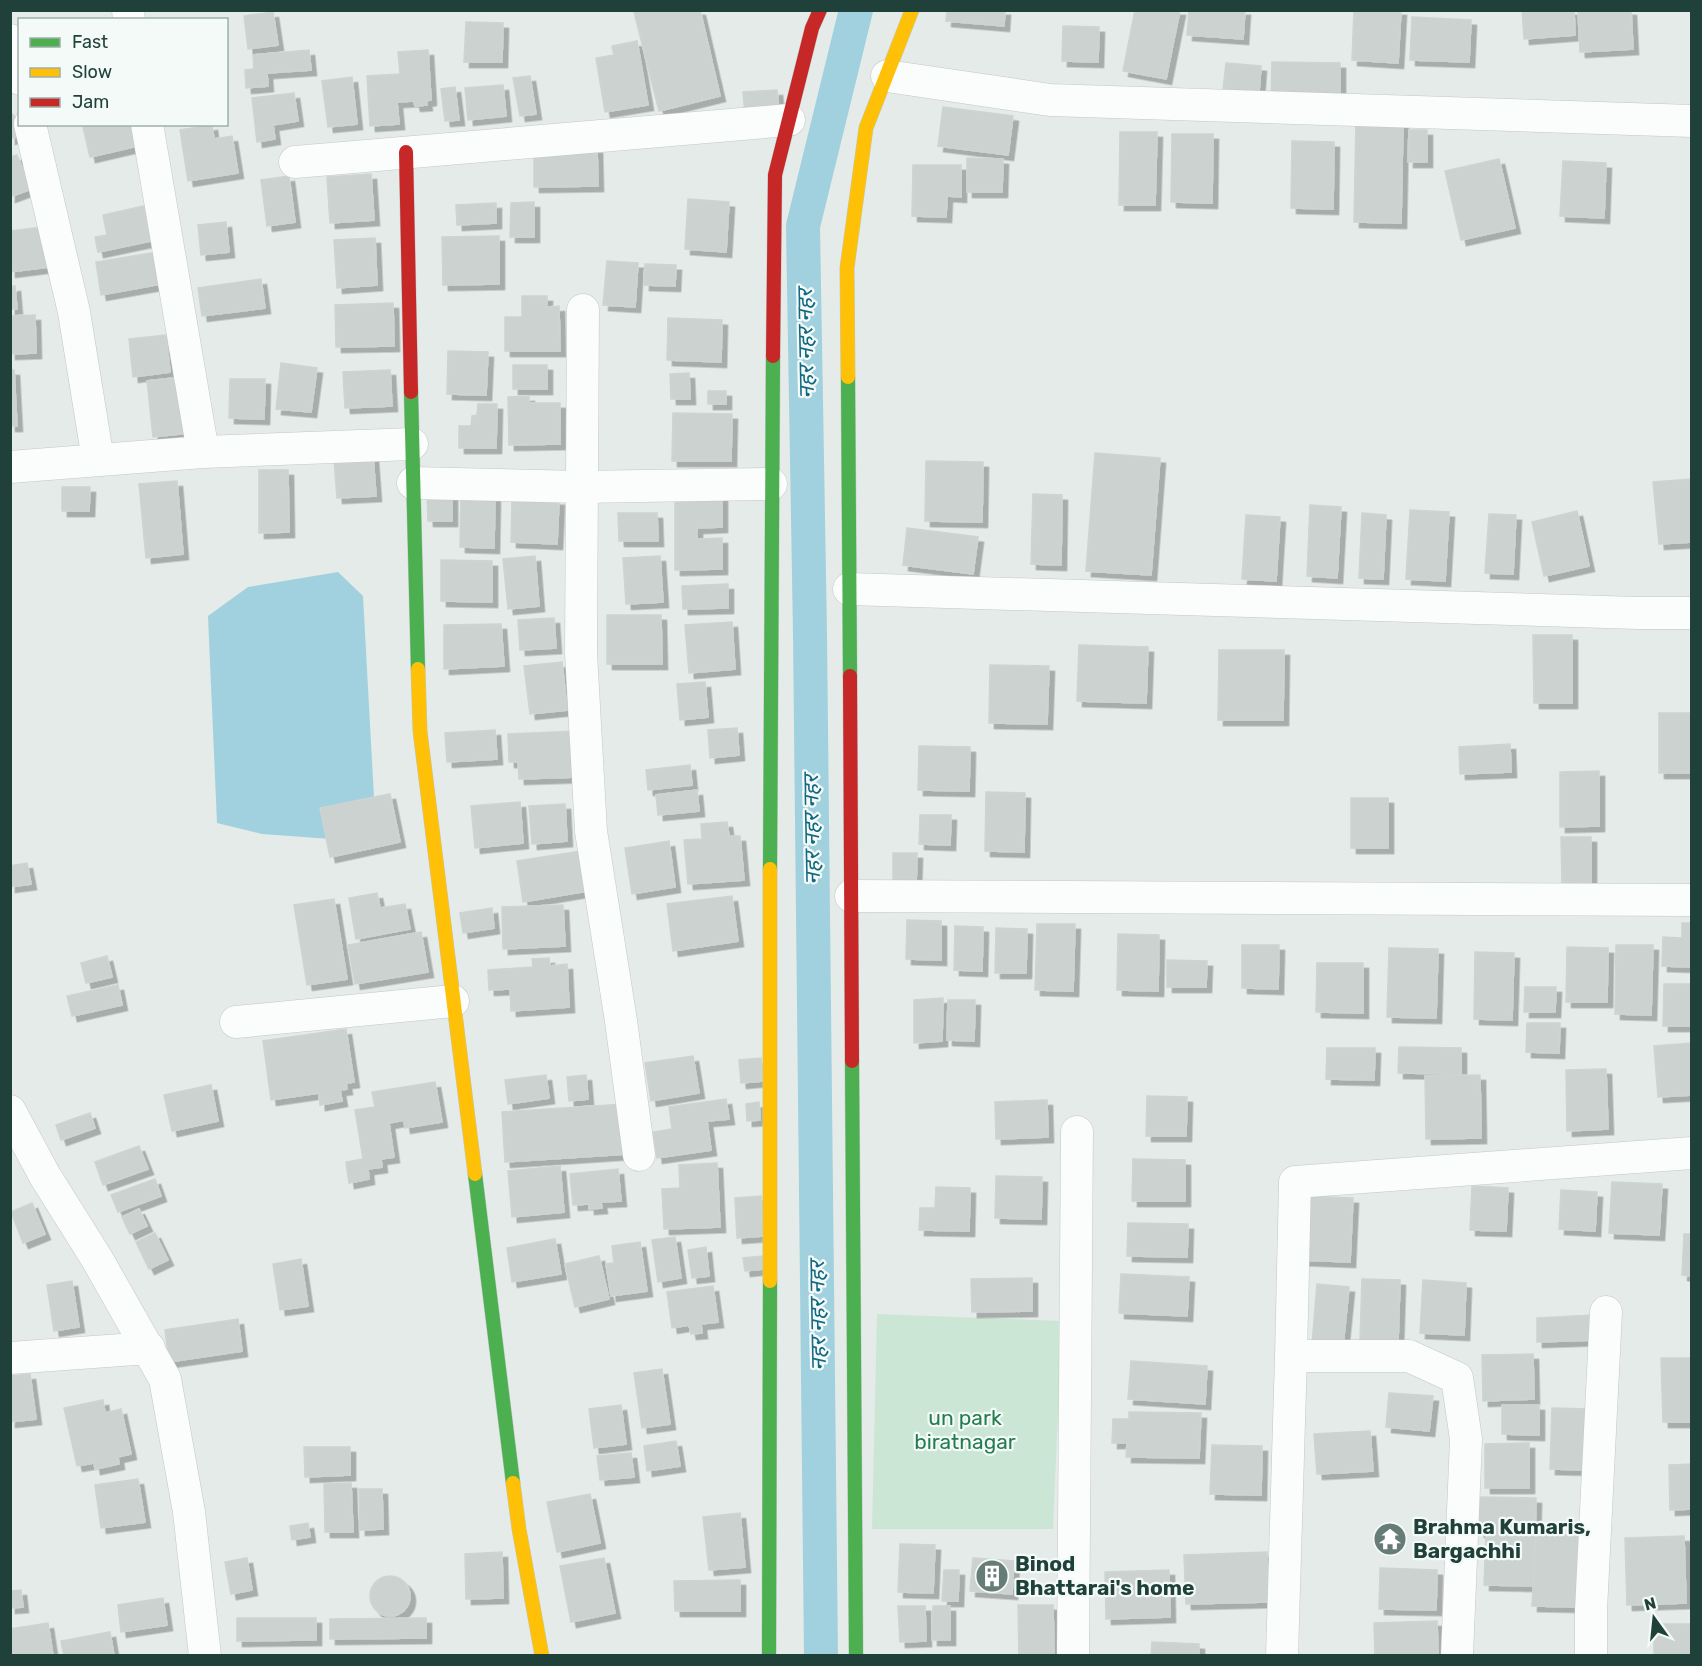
<svg xmlns="http://www.w3.org/2000/svg" width="1702" height="1666" font-family="Rubik,'Noto Sans Devanagari',sans-serif">
<style>
.green{fill:#cce6d5}
.water{fill:#a1d1de}
.lines{fill:none;stroke-linecap:round;stroke-linejoin:round}
.canal{stroke:#a1d1de;stroke-width:34}
.building{fill:#ccd2d0;stroke:#cdd4d1;stroke-width:1.5;filter:url(#shadow)}
.street-casing{stroke:#c2c8c6;stroke-width:33}
.fast-casing{stroke:#c0c9c6;stroke-width:15}
.slow-casing{stroke:#c0c9c6;stroke-width:15}
.jam-casing{stroke:#c0c9c6;stroke-width:15}
.street{stroke:#fbfcfc;stroke-width:32}
.fast{stroke:#4caf50;stroke-width:14}
.slow{stroke:#ffc107;stroke-width:14}
.jam{stroke:#c62828;stroke-width:14}
.labels{text-anchor:middle;stroke-width:4.5;stroke-linejoin:round;paint-order:stroke}
.park-label{font-size:21px;fill:#257d4d;stroke:#f3faf7}
.poi-label{font-size:21px;font-weight:bold;fill:#20413a;stroke:#f3faf7;text-anchor:start}
.water-label{font-size:22px;font-style:italic;fill:#136984;stroke:#f3faf7}
</style>
<defs>
<filter id="shadow"><feDropShadow dx="5.5" dy="5.5" stdDeviation="0" flood-color="#0004"/></filter>
</defs>
<rect width="100%" height="100%" fill="#e5ebe8"/>
<path class="green" d="M877 1314 1062 1321 1053 1529H872Z"/>
<path class="water" d="M338 572 363 596 375 816 345 840 262 834 217 823 208 616 248 587Z"/>
<g class="lines">
<path class="canal" d="M821 1656 810 634 803 226 856 10"/>
</g>
<path class="building" d="M639 10H700L720 96 659 111 634 12Z
M947 10H1005L1004 26 946 21Z
M1135 10H1180L1166 79 1123 71Z
M1189 10H1245L1243 39 1187 35Z
M1354 10H1401L1398 63 1352 60Z
M1522 10H1574L1575 35 1524 39Z
M1578 10H1631L1633 49 1580 52Z
M273 12 278 45 248 49 244 16Z
M1412 17 1471 20 1469 62 1410 60Z
M466 22 503 23 502 62H464Z
M1063 26 1099 27 1098 62 1062 61Z
M637 41 648 105 605 112 596 58 614 55 612 46Z
M309 50 311 70 267 73 268 86 246 88 245 70 254 69 253 55Z
M428 50 431 100 426 101 427 105 415 106 414 101 397 102 399 124 370 126 367 76 400 74 398 52Z
M1272 62 1340 63V101L1271 100Z
M1226 63 1261 66 1259 92 1223 90Z
M530 76 536 114 520 116 513 78Z
M352 77 357 124 328 127 322 81Z
M503 85 506 116 468 120 465 88Z
M455 87 459 120 445 121 441 89Z
M777 90 779 111 745 114 743 92Z
M294 93 298 121 273 125 275 139 257 142 252 98Z
M943 107 1013 116 1008 155 938 146Z
M13 114 23 134 10 139V116Z
M1356 118 1403 119 1401 223 1354 222Z
M93 124H137L142 145 90 157 83 127Z
M212 125 214 139 232 136 238 173 188 181 180 130Z
M1409 130H1427V162H1408Z
M1120 132H1157L1155 205H1119Z
M1172 134H1213L1212 203 1171 202Z
M1292 141 1334 142 1333 209 1291 208Z
M534 148H597L598 186 534 187Z
M17 155 31 189 10 197V157Z
M967 158 1003 159 1002 192H967Z
M1499 159 1515 228 1461 240 1445 171Z
M1563 161 1606 163 1604 218 1560 216Z
M913 165H961V197L947 196 946 217 912 216Z
M371 174 374 220 330 223 327 177Z
M289 176 295 222 267 226 261 180Z
M688 199 729 202 726 252 685 249Z
M534 202V237H510L511 203Z
M496 203V223L457 225 456 205Z
M144 206 151 241 98 252 95 237 107 235 103 215Z
M226 222 229 252 201 255 198 225Z
M43 227 48 267 10 272V231Z
M499 236V284L443 285 442 237Z
M375 238 377 285 337 288 334 240Z
M157 252 162 284 101 295 96 262Z
M607 261 638 263 635 307 603 305Z
M645 264 676 265 675 286 644 285Z
M261 279 265 308 202 316 198 288Z
M15 286 17 309H10V287Z
M522 296H547V307L559 306 560 351H505V317H522Z
M393 303 394 346 336 347 335 305Z
M35 315 36 353 10 354V316Z
M668 318 722 320 721 362 667 360Z
M166 335 170 372 133 377 129 339Z
M448 351 488 352 486 395 447 394Z
M281 363 317 368 311 412 276 409Z
M513 365H547V389H513Z
M10 370H14L17 426H10Z
M390 370 392 406 345 408 343 372Z
M689 373 690 399H671L670 374Z
M182 377 188 433 153 437 147 381Z
M230 379H265L264 419 229 418Z
M708 391H726V404H708Z
M529 396V403H560V444L509 445 508 397Z
M478 404H497L496 448H459V426H471L472 416 477 415Z
M673 413 732 414 731 461H672Z
M1095 453 1160 458 1151 575 1086 571Z
M373 456 376 496 337 498 334 459Z
M926 461 983 462 982 522 925 521Z
M259 470H288L289 532 259 533Z
M1692 479V542L1659 544 1653 482Z
M177 481 183 554 146 558 139 484Z
M62 487H90L89 511H62Z
M461 491H495L494 548 460 547Z
M452 494V521H428L427 495Z
M722 494V527L697 528V539L722 538V569L675 570V495Z
M1033 494 1062 495 1061 565 1031 564Z
M512 498 559 500 557 544 511 542Z
M1310 505 1341 507 1337 578 1307 576Z
M1410 510 1449 512 1445 581 1406 579Z
M1577 511 1589 566 1544 576 1532 522Z
M618 513H657L658 541H619Z
M1362 513 1386 515 1383 579 1359 578Z
M1489 514 1516 515 1513 574 1485 573Z
M1246 515 1280 517 1276 581 1242 579Z
M907 528 978 537 973 574 903 565Z
M535 556 539 606 508 609 503 559Z
M660 556 663 602 626 604 623 558Z
M441 560 492 561V602L441 601Z
M728 584V608L683 609 682 586Z
M607 615H661L662 664H607Z
M554 618 556 648 520 650 518 620Z
M732 622 735 669 689 673 685 625Z
M501 624 504 666 444 669V625Z
M1533 635H1572V703H1534Z
M1079 645 1148 647 1146 703 1077 701Z
M1219 650H1284L1283 720H1218Z
M562 662 567 710 530 714 524 666Z
M990 665 1049 666 1047 724 989 723Z
M705 682 708 717 680 720 677 684Z
M1659 713H1692V773H1659Z
M737 728 739 755 710 758 708 730Z
M495 730 497 759 447 762 445 733Z
M577 731 578 777 519 779 518 762H509L508 734Z
M1510 744 1511 772 1460 774 1459 747Z
M919 746 970 747 969 791 918 790Z
M690 765 692 785 648 790 646 770Z
M1599 771V826L1560 827V772Z
M697 790 699 811 658 815 656 795Z
M986 792 1025 793 1024 852 985 851Z
M390 794 400 842 330 857 320 808Z
M1351 798H1388V848H1351Z
M520 802 523 843 475 848 471 806Z
M565 804 567 841 532 844 529 806Z
M920 815H951L950 845 919 844Z
M727 822 729 836H740L744 880 688 884 684 840 702 839 701 824Z
M1561 837H1591V884H1562Z
M669 841 675 887 632 894 625 848Z
M581 851 588 891 523 902 517 861Z
M893 853H917L916 886H893Z
M27 863 31 884 10 887V866Z
M377 893 380 908 405 904 410 929 356 939 349 898Z
M732 896 738 941 673 951 667 904Z
M334 899 347 979 307 985 294 905Z
M563 905 565 946 503 949 502 907Z
M492 908 494 928 463 933 460 913Z
M907 920 941 921V960L906 959Z
M1682 923H1692V967L1662 966 1663 937 1682 938Z
M1037 924H1075L1073 991 1035 990Z
M955 926 983 927 982 971 954 970Z
M996 928 1027 929 1026 973H995Z
M421 932 428 972 355 984 348 945Z
M1118 934 1159 935 1158 991 1117 990Z
M1242 945H1279L1278 989 1242 988Z
M1616 945H1653L1651 1015 1615 1014Z
M1567 947 1608 948 1607 1002H1566Z
M1389 948 1438 949 1436 1018 1387 1017Z
M1475 952 1514 953 1512 1020 1474 1019Z
M107 956 112 977 86 983 81 963Z
M549 958 550 966 567 964 569 1007 511 1011 510 989 489 990 488 970 533 967 532 959Z
M1167 960 1207 961 1206 987H1167Z
M1317 963H1363V1013L1316 1012Z
M1664 984H1692V1026H1663Z
M118 985 122 1005 72 1016 67 996Z
M1525 987H1556L1555 1012H1524Z
M943 998 942 1041 914 1043V1000Z
M948 1000H975L974 1041 947 1040Z
M1527 1023H1560L1559 1053 1526 1052Z
M346 1029 354 1082 346 1083 347 1089 340 1090 342 1101 320 1105 319 1093 271 1100 263 1041Z
M1692 1043V1095L1658 1097 1654 1046Z
M1399 1047 1461 1048V1074L1398 1073Z
M1327 1048H1375L1374 1080 1326 1079Z
M693 1056 699 1093 651 1101 645 1063Z
M761 1058 763 1081 741 1083 739 1060Z
M1606 1069 1608 1129 1567 1131 1566 1070Z
M546 1075 549 1098 508 1104 505 1080Z
M586 1075 588 1099 569 1101 567 1077Z
M1480 1075 1481 1138 1426 1139 1425 1076Z
M435 1082 442 1122 405 1128 404 1120 389 1123 394 1157 381 1159 382 1167 368 1169 369 1179 349 1183 346 1162 363 1159 355 1110 375 1107 372 1092Z
M211 1085 218 1121 172 1131 164 1095Z
M1147 1096 1187 1097 1186 1136H1146Z
M726 1099 729 1119 707 1121 711 1150 657 1158 653 1132 672 1129 669 1107Z
M1047 1100 1048 1137 996 1139 995 1102Z
M759 1102 760 1120 747 1121 746 1104Z
M624 1104 627 1154 505 1162 502 1112Z
M90 1113 95 1128 61 1140 56 1125Z
M139 1146 148 1169 103 1185 95 1162Z
M1133 1159 1185 1160V1201H1132Z
M717 1163 720 1227 664 1229 662 1189 680 1188 679 1165Z
M560 1166 564 1212 512 1217 508 1171Z
M618 1169 621 1201 601 1202 602 1208 589 1209V1204L573 1205 570 1174Z
M996 1176 1042 1177 1041 1219 995 1218Z
M155 1179 161 1196 118 1212 111 1195Z
M1612 1182 1662 1184 1659 1235 1609 1233Z
M1472 1186 1508 1188 1506 1231 1470 1230Z
M936 1187 970 1188 969 1231 919 1230 920 1208H935Z
M1561 1190 1597 1192 1595 1231 1559 1229Z
M761 1196 763 1236 737 1238 735 1198Z
M1303 1196 1353 1198 1350 1262 1299 1260Z
M32 1203 45 1234 23 1243 11 1212Z
M139 1209 147 1226 130 1234 122 1217Z
M1128 1223 1188 1224 1187 1257 1127 1256Z
M155 1233 168 1260 149 1269 136 1242Z
M1684 1234H1692V1276L1682 1275Z
M675 1237 681 1278 658 1282 652 1240Z
M555 1239 561 1274 512 1282 507 1248Z
M640 1242 647 1291 611 1296 606 1264 614 1263 612 1246Z
M706 1247 709 1276 692 1278 688 1250Z
M599 1256 609 1299 575 1307 565 1264Z
M763 1256 764 1269 745 1271 743 1258Z
M301 1259 308 1306 280 1310 273 1264Z
M1121 1274 1189 1277 1187 1316 1119 1313Z
M1032 1278V1311L972 1312 971 1279Z
M1362 1279 1400 1280 1398 1343 1360 1342Z
M1423 1280 1466 1283 1464 1335 1420 1333Z
M72 1281 79 1327 54 1331 47 1285Z
M1317 1284 1349 1287 1343 1346 1312 1344Z
M713 1286 718 1322 701 1324 702 1333 691 1334 689 1325 672 1328 667 1292Z
M1594 1315 1595 1340 1537 1342V1318Z
M238 1319 242 1351 169 1362 165 1330Z
M1533 1354 1534 1399 1483 1401 1482 1355Z
M1661 1358H1691L1692 1422H1663Z
M1131 1361 1207 1366 1205 1404 1128 1399Z
M662 1369 670 1424 642 1428 634 1373Z
M30 1374 36 1419 10 1422V1376Z
M1389 1393 1433 1396 1429 1431 1386 1427Z
M103 1400 105 1413 121 1409 131 1454 118 1457 119 1464 95 1469 94 1463 77 1466 64 1408Z
M621 1405 626 1444 594 1448 589 1409Z
M1502 1405H1539V1435L1502 1434Z
M1552 1408 1591 1409 1589 1470 1550 1469Z
M1129 1412 1201 1413 1199 1458 1126 1457 1127 1443H1112L1113 1419H1129Z
M1370 1431 1373 1471 1317 1474 1314 1434Z
M676 1441 680 1466 647 1471 644 1446Z
M1529 1443V1488H1485V1444Z
M1212 1445 1262 1446 1261 1495 1210 1494Z
M304 1447H350V1475L305 1477Z
M631 1453 634 1477 600 1480 597 1456Z
M1692 1464V1509L1670 1510 1669 1465Z
M138 1479 145 1522 101 1528 95 1485Z
M351 1483 353 1532H325L324 1484Z
M359 1489H382L383 1529 360 1530Z
M590 1494 600 1543 557 1552 547 1502Z
M1479 1497 1536 1498 1534 1586 1484 1585 1486 1532H1479Z
M740 1513 745 1567 709 1570 703 1517Z
M308 1523 310 1537 292 1540 290 1526Z
M1536 1531 1578 1537 1579 1607 1532 1606Z
M1684 1536 1686 1603 1627 1605 1625 1538Z
M900 1544 935 1545 933 1593 898 1592Z
M502 1552 503 1598 466 1599 465 1554Z
M1267 1552 1268 1602 1186 1604 1184 1555Z
M247 1558 252 1590 231 1594 225 1562Z
M604 1558 615 1613 571 1622 560 1566Z
M973 1558 1014 1561 1012 1594 970 1591Z
M1380 1568 1437 1570 1436 1610 1379 1609Z
M944 1570H959L958 1601H942Z
M1169 1570 1170 1617 1106 1619 1105 1572Z
M370 1596a20 20 0 1 1 40 0a20 20 0 1 1-40 0Z
M740 1580V1611H675L674 1581Z
M21 1590 23 1607 10 1608V1591Z
M163 1598 167 1625 121 1632 118 1605Z
M1018 1605H1053L1054 1656H1019Z
M898 1606H925L926 1641 900 1642Z
M933 1606H950V1640H932Z
M237 1618H316V1640L237 1641Z
M426 1618V1638L330 1639V1619Z
M1437 1621 1438 1656H1375L1374 1623Z
M48 1623 53 1656H10V1629Z
M1654 1624H1692V1656H1654Z
M110 1632 114 1656H64L61 1641Z
M1152 1642 1199 1644V1656H1151Z"/>
<g class="lines">
<defs>
<path id="street" d="M128 10 129 20
M10 40 20 79
M887 76 1050 100 1692 121
M30 124 74 312 98 460
M147 124 203 452
M295 162 789 120
M583 310 581 653 591 831 621 1021 639 1155
M10 467 203 452 412 444
M413 483 581 487 771 484
M849 589 1638 613H1692
M851 896 1692 900
M236 1022 453 1001
M10 1111 45 1176 97 1259 165 1379 189 1512 205 1656
M1291 1356H1409L1457 1378 1466 1439 1457 1656
M10 1358 149 1348
M1073 1656 1077 1132
M1282 1656 1291 1356 1295 1182 1692 1153
M1591 1656V1610L1606 1312"/>
<path id="fast" d="M848 377 850 676
M411 392 418 669
M770 869 773 356
M852 1061 856 1656
M475 1174 513 1483
M769 1656 770 1281"/>
<path id="slow" d="M848 377 847 268 866 128 912 10
M418 669 420 731 475 1174
M770 1281V869
M513 1483 519 1529 542 1656"/>
<path id="jam" d="M406 152 411 392
M773 356 775 175 812 28 820 10
M850 676 852 1061"/>
</defs>
<use href="#street" class="street-casing"/>
<use href="#fast" class="fast-casing"/>
<use href="#slow" class="slow-casing"/>
<use href="#jam" class="jam-casing"/>
<use href="#street" class="street"/>
<use href="#fast" class="fast"/>
<use href="#slow" class="slow"/>
<use href="#jam" class="jam"/>
</g>
<defs>
<symbol id="temple-disc" viewBox="-11 -11 22 22"><circle r="9.5" fill="#657c77" stroke="#f3faf7"/><path d="M0-6L5-2H3V0L6.5 2.5H4V6H1.5V3h-3V6H-4V2.5H-6.5L-3 0V-2H-5Z" fill="#fff"/></symbol>
<symbol id="building-disc" viewBox="-11 -11 22 22"><circle r="9.5" fill="#657c77" stroke="#f3faf7"/><path d="M-4-6H4V6H1V3H-1V6H-4ZM-2.5-4.3h1.7v1.8h-1.7ZM.8-4.3h1.7v1.8H.8ZM-2.5-1h1.7V.8h-1.7ZM.8-1h1.7V.8H.8Z" fill="#fff"/></symbol>
</defs>
<g fill-rule="evenodd">
<use href="#temple-disc" x="1371" y="1520" width="38" height="38"/>
<use href="#building-disc" x="973" y="1557" width="38" height="38"/>
</g>
<g class="labels">
<g class="park-label">
<text x="965" y="1425">un park<tspan x="965" dy="24">biratnagar</tspan></text>
</g>
<g class="poi-label">
<text x="1413" y="1534">Brahma Kumaris,<tspan x="1413" dy="24">Bargachhi</tspan></text>
<text x="1015" y="1571">Binod<tspan x="1015" dy="24">Bhattarai's home</tspan></text>
</g>
<g class="water-label">
<text transform="translate(805 344) rotate(-91)" y="8">नहर नहर नहर</text>
<text transform="translate(811 830) rotate(-91)" y="8">नहर नहर नहर</text>
<text transform="translate(817 1316) rotate(-91)" y="8">नहर नहर नहर</text>
</g>
</g>
<rect width="1702" height="1666" fill="none" stroke="#20413a" stroke-width="24"/>
<rect x="18" y="18" width="210" height="108" fill="#f3faf7" stroke="#9fb0ab" stroke-width="1.5"/>
<rect x="30" y="38" width="30" height="9" fill="#4caf50" stroke="#9fb0ab" stroke-width="1.5"/>
<text x="72" y="48" font-size="18" fill="#20413a">Fast</text>
<rect x="30" y="68" width="30" height="9" fill="#ffc107" stroke="#9fb0ab" stroke-width="1.5"/>
<text x="72" y="78" font-size="18" fill="#20413a">Slow</text>
<rect x="30" y="98" width="30" height="9" fill="#c62828" stroke="#9fb0ab" stroke-width="1.5"/>
<text x="72" y="108" font-size="18" fill="#20413a">Jam</text>
<g transform="translate(1654 1618) rotate(345)" stroke="#f3faf7" stroke-width="4.5" paint-order="stroke">
<path d="M0-4.5L10 22L0 15L-10 22Z" fill="#20413a"/>
<text y="-9" font-size="16" font-weight="bold" text-anchor="middle" fill="#20413a">N</text>
</g>
</svg>
